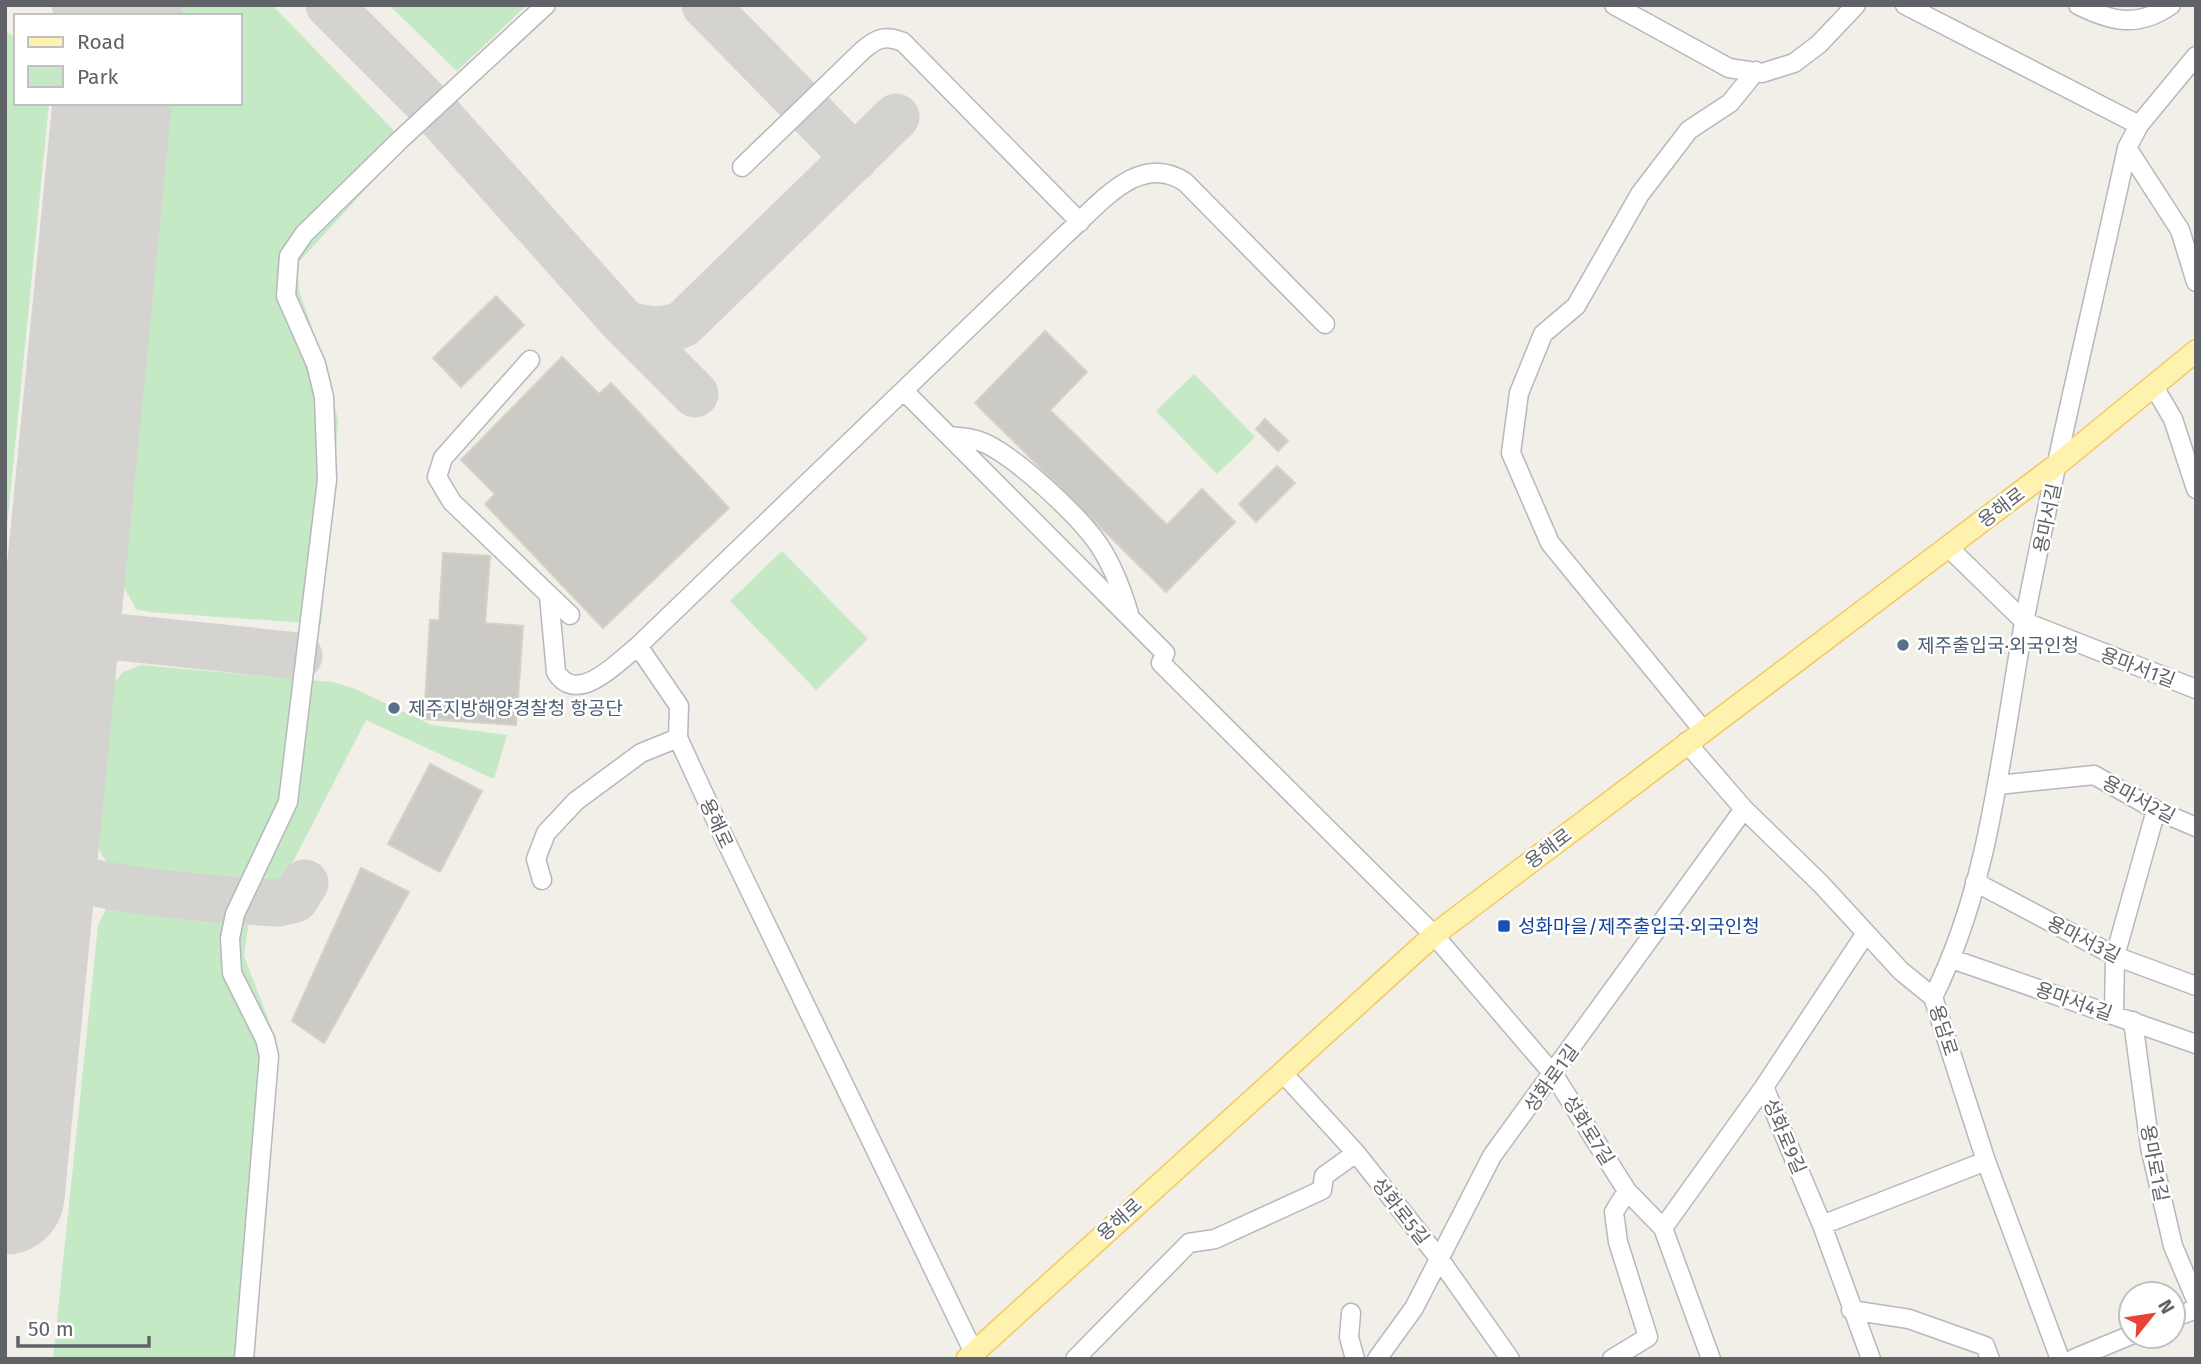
<svg xmlns="http://www.w3.org/2000/svg" width="2201" height="1364" font-family="'Fira Sans','Noto Sans KR',sans-serif">
<style>
.green{fill:#c5e8c5}
.lines{fill:none;stroke-linecap:round;stroke-linejoin:round}
.taxiway{stroke:#d4d3d0;stroke-width:47}
.runway{stroke:#d4d3d0;stroke-width:119}
.building{fill:#cccac5;stroke:#d6d1c6;stroke-width:2}
.minor-casing{stroke:#b5b8bc;stroke-width:21}
.major-casing{stroke:#f2c960;stroke-width:24}
.minor{stroke:#fff;stroke-width:18}
.major{stroke:#fff2af;stroke-width:21}
.service-dot{fill:#5c6f8a;stroke:#fff;stroke-width:2.5}
.transit-dot{fill:#1a4fb4;stroke:#fff;stroke-width:2.5}
.labels{text-anchor:middle;stroke-width:5;stroke-linejoin:round;paint-order:stroke}
.street-label{font-size:19px;fill:#5f6368;stroke:#fff}
.service-label{font-size:19px;fill:#4e5e75;stroke:#fff;text-anchor:start}
.transit-label{font-size:19px;fill:#164399;stroke:#fff;text-anchor:start}
</style>
<rect width="100%" height="100%" fill="#f1efe8"/>
<path class="green" d="M181 5H272L407 144 297 264 299 291 327 370 338 421 321 624 149 612 136 609 122 584 171 103H240V16H180Z
M389 5H527L457 71Z
M5 31 16 38V103H49L5 547Z
M1194 374 1255 437 1217 474 1156 411Z
M782 551 868 639 816 690 730 601Z
M141 665 333 682 355 689 432 725 507 735 494 779 366 720 278 891 120 875 111 871 98 847 112 685 123 672Z
M128 901 250 914 244 956 272 1029 278 1064 250 1359H53L98 925 107 907Z"/>
<g class="lines">
<path class="taxiway" d="M75 5 83 16
M329 5 434 110 625 324 695 394
M705 5 855 158
M111 116V103
M625 324C645 330 663 333 683 324L896 117
M66 578C74 603 81 625 108 636L299 656
M57 670 72 653 108 636
M41 831C43 848 46 863 62 872 93 891 236 901 279 903L295 899 305 883"/>
<path class="runway" d="M121 16 122 5
M5 1195 112 103"/>
</g>
<path class="building" d="M496 296 524 325 461 387 433 358Z
M1045 331 1087 372 1050 410 1167 525 1202 489 1235 522 1166 592 975 403Z
M562 357 599 394 611 383 729 508 603 628 485 504 495 494 461 460Z
M1265 419 1288 441 1278 451 1256 429Z
M1277 466 1295 483 1256 522 1239 504Z
M443 553 490 556 485 623 523 626 516 725 424 719 430 620H439Z
M430 764 482 791 440 872 388 844Z
M361 868 409 892 324 1043 292 1021Z"/>
<g class="lines">
<defs>
<path id="minor" d="M1614 5 1729 68 1762 73 1794 63 1819 44 1856 5
M1905 5 2139 125
M2078 5C2112 22 2138 28 2171 5
M2127 148 2180 230 2196 282
M742 167 863 50C877 38 885 35 903 42L1080 222
M530 360 443 458 437 477 452 502 570 615
M2153 385 2173 419 2196 489
M905 392 1165 653 1161 663 1434 935 1554 1075 1627 1191 1663 1228 1711 1359
M949 436C958 437 968 437 976 440 1009 449 1079 516 1099 545 1112 565 1122 590 1129 614
M1948 547 2025 622 2196 689
M549 596 556 672C577 707 619 661 638 646
M1703 730 1550 543 1511 453 1519 393 1543 334 1576 306 1640 194 1689 130 1730 103 1756 71
M1686 742 1744 809 1821 884 1901 971 1933 997 1986 1161 2060 1359
M1998 785 2094 775 2156 810 2196 827
M542 880 536 859 546 833 576 801 641 753 678 738
M1975 882 2115 956 2196 986
M1952 959 2196 1044
M1933 997C1991 882 2001 748 2024 623 2054 464 2093 306 2127 148L2139 125 2196 56
M2114 1014 2115 956 2156 810
M2133 1021 2150 1147 2173 1246 2196 1300
M1282 1072 1356 1153 1438 1257 1510 1359
M1764 1087 1822 1225 1871 1359
M1822 1225 1986 1161
M1663 1228 1764 1087 1866 933
M1851 1310 1909 1319 1985 1346 1990 1359
M1351 1313 1349 1337 1355 1359
M2173 1318 2196 1309
M244 1359 269 1056 265 1039 232 973 230 938 235 914 288 802 327 480 324 397 316 364 286 296 289 256 304 234 401 139 546 5
M977 1359 720 829 678 738 679 706 638 646 1066 234C1099 205 1139 151 1185 182L1325 324
M1075 1359 1189 1243 1215 1239 1322 1190 1324 1176 1356 1153
M1377 1359 1414 1308 1492 1156 1744 809
M1612 1359 1648 1337 1618 1242 1614 1212 1627 1191
M2073 1359 2131 1335"/>
<path id="major" d="M967 1359 1434 935 2059 463 2196 351"/>
</defs>
<use href="#minor" class="minor-casing"/>
<use href="#major" class="major-casing"/>
<use href="#minor" class="minor"/>
<use href="#major" class="major"/>
</g>
<g class="service-dot">
<circle cx="1903" cy="645" r="7"/>
<circle cx="394" cy="708" r="7"/>
</g>
<rect class="transit-dot" x="1497" y="919" width="14" height="14" rx="3.5"/>
<g class="labels">
<g class="street-label">
<text transform="translate(2001 507) rotate(-37)" y="7">용해로</text>
<text transform="translate(2047 518) rotate(-78)" y="7">용마서길</text>
<text transform="translate(2138 667) rotate(21)" y="7">용마서1길</text>
<text transform="translate(2139 799) rotate(28)" y="7">용마서2길</text>
<text transform="translate(717 823) rotate(65)" y="7">용해로</text>
<text transform="translate(1548 848) rotate(-37)" y="7">용해로</text>
<text transform="translate(2084 939) rotate(27)" y="7">용마서3길</text>
<text transform="translate(2074 1001) rotate(19)" y="7">용마서4길</text>
<text transform="translate(1944 1030) rotate(72)" y="7">용담로</text>
<text transform="translate(1551 1078) rotate(-54)" y="7">성화로1길</text>
<text transform="translate(1589 1130) rotate(58)" y="7">성화로7길</text>
<text transform="translate(1785 1136) rotate(67)" y="7">성화로9길</text>
<text transform="translate(2155 1163) rotate(79)" y="7">용마로1길</text>
<text transform="translate(1401 1211) rotate(52)" y="7">성화로5길</text>
<text transform="translate(1119 1219) rotate(-42)" y="7">용해로</text>
</g>
<g class="service-label">
<text x="1917" y="652">제주출입국·외국인청</text>
<text x="408" y="715">제주지방해양경찰청 항공단</text>
</g>
<g class="transit-label">
<text x="1518" y="933">성화마을/제주출입국·외국인청</text>
</g>
</g>
<rect width="2201" height="1364" fill="none" stroke="#5f6368" stroke-width="14"/>
<rect x="14" y="14" width="228" height="91" fill="#ffffff" stroke="#bfc1c3" stroke-width="2"/>
<rect x="28" y="37" width="35" height="10" fill="#fff2af" stroke="#bfc1c3" stroke-width="2"/>
<text x="77" y="49" font-size="21" fill="#5f6368">Road</text>
<rect x="28" y="66" width="35" height="21" fill="#c5e8c5" stroke="#bfc1c3" stroke-width="2"/>
<text x="77" y="84" font-size="21" fill="#5f6368">Park</text>
<g transform="translate(2152 1315) rotate(60)"><circle r="33" fill="#ffffff" stroke="#bfc1c3" stroke-width="2"/>
<path d="M0-5L12 26L0 18L-12 26Z" fill="#ea4335"/>
<text y="-10" font-size="19" font-weight="bold" text-anchor="middle" fill="#5f6368">N</text>
</g>
<path d="M18 1336v10h131v-10" fill="none" stroke="#5f6368" stroke-width="3.5"/>
<text x="28" y="1336" font-size="21" fill="#5f6368" stroke="#ffffff" stroke-width="5" paint-order="stroke">50 m</text>
</svg>
